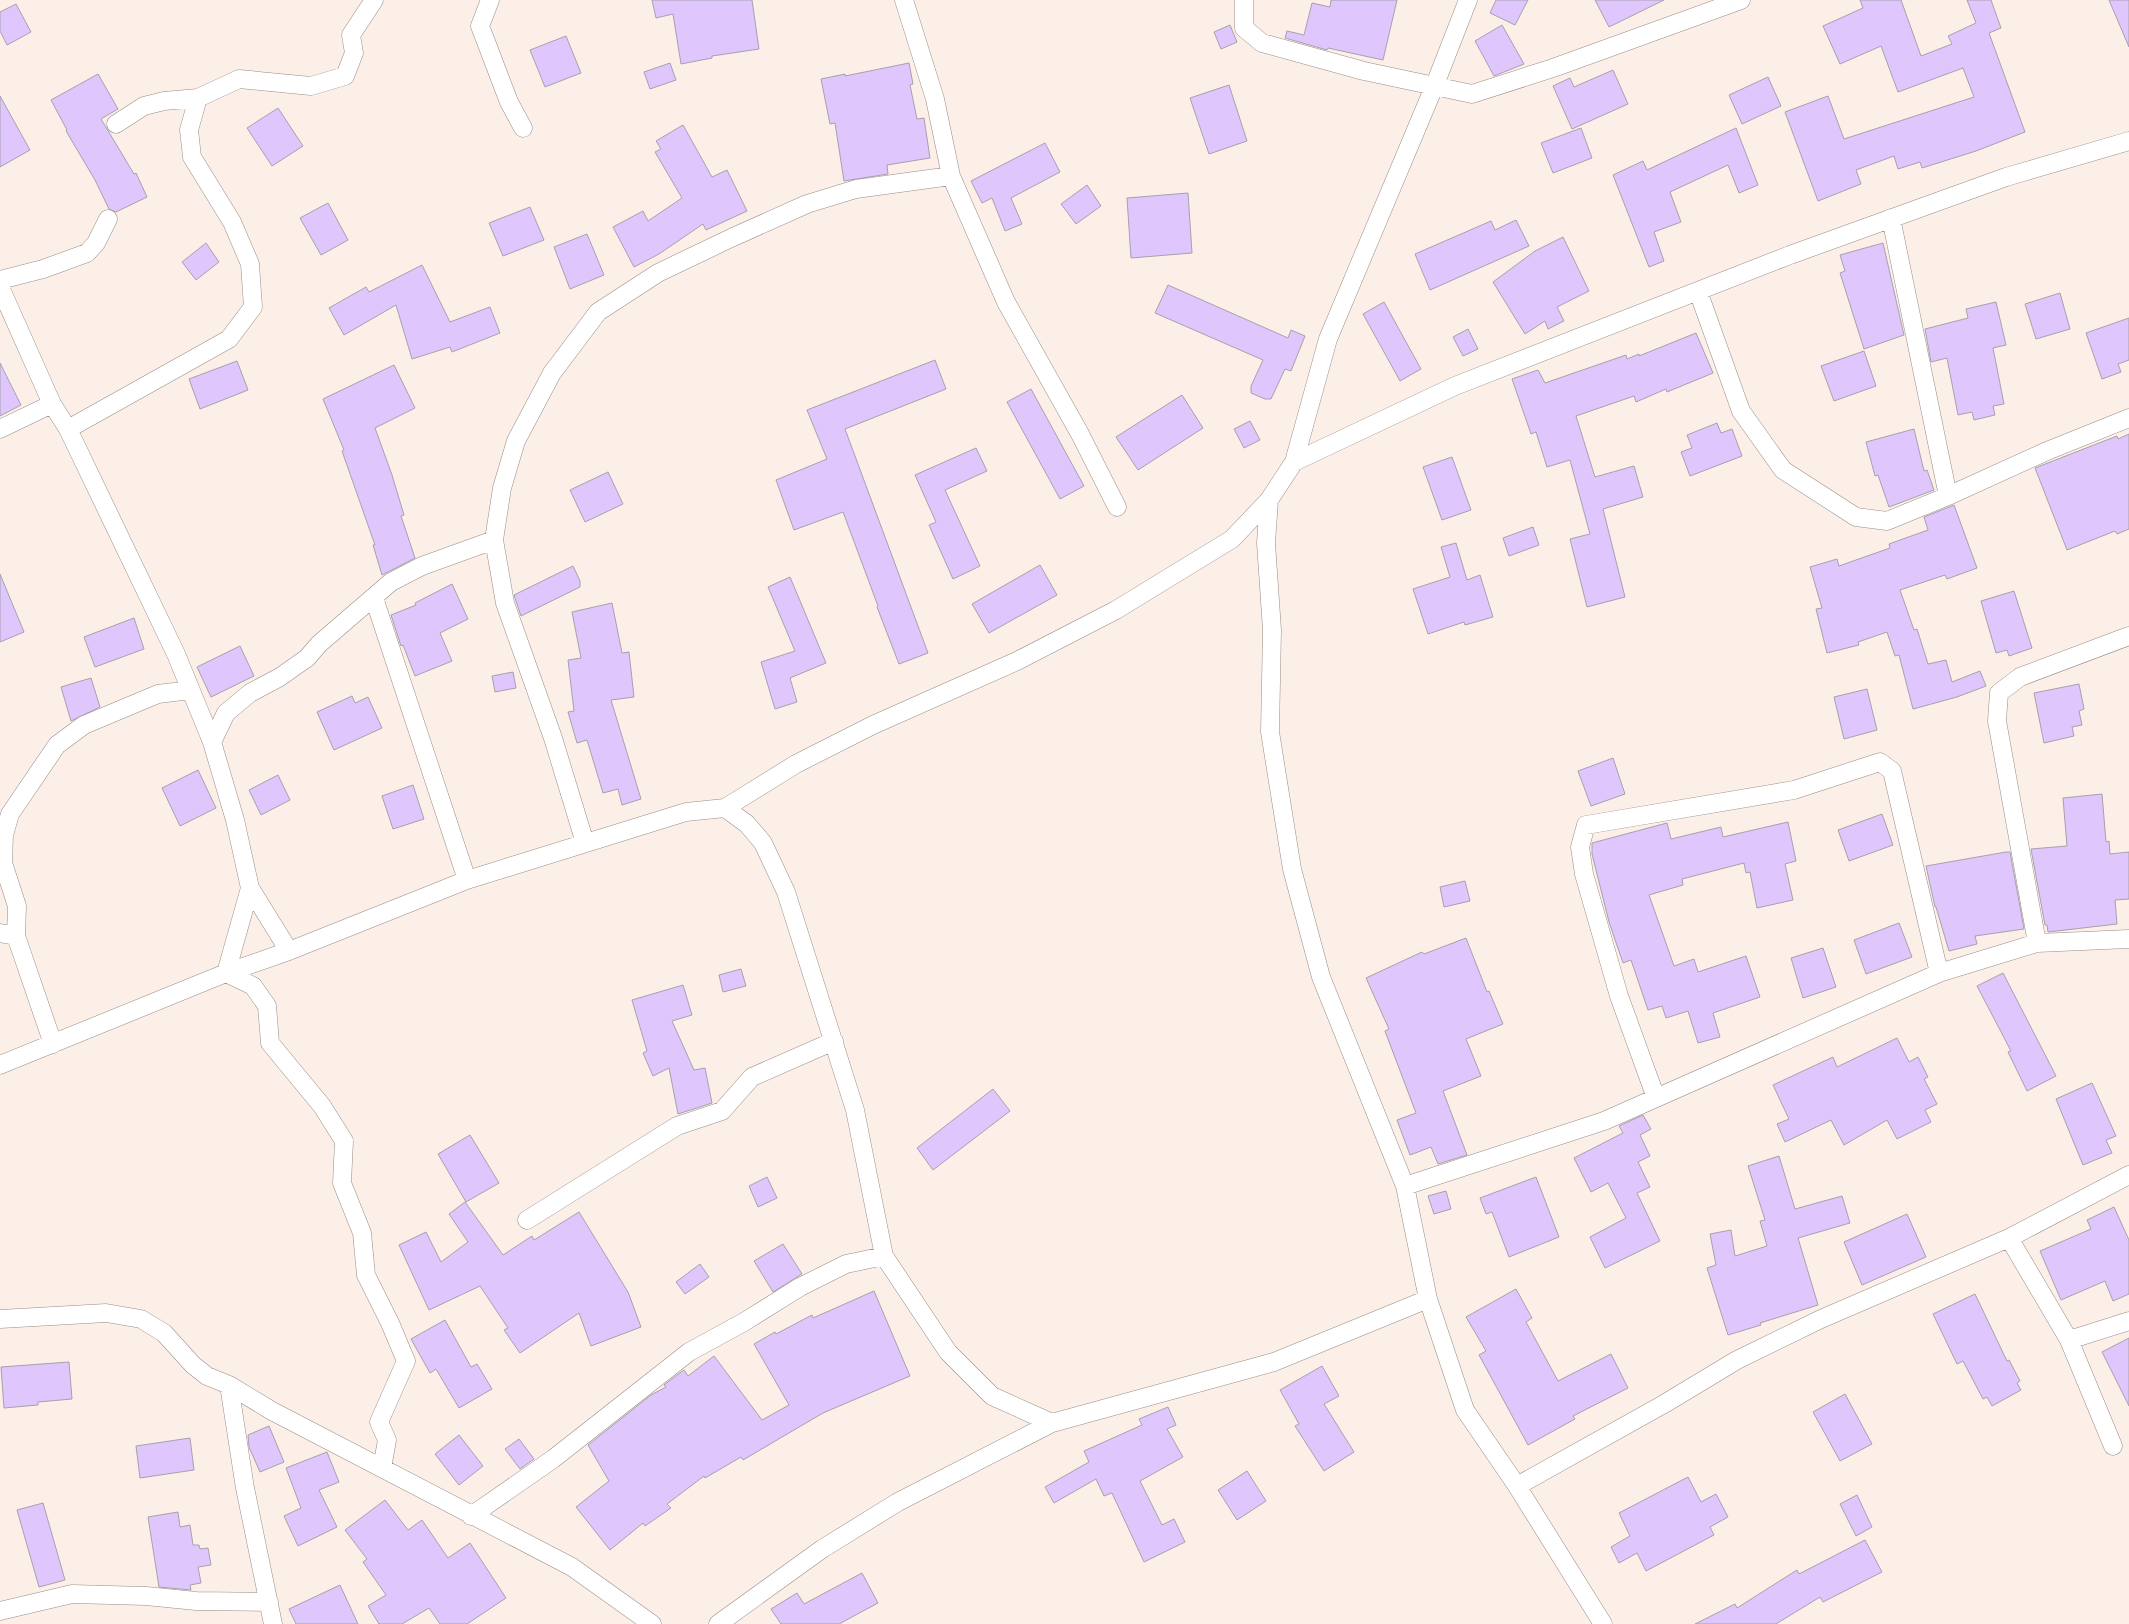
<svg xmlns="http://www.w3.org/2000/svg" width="2129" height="1624" font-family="Commissioner,sans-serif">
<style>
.building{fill:#dfc6fd;stroke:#a6a1ac}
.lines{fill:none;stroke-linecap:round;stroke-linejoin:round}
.minor-casing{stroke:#988d87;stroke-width:19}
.minor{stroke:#fff;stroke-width:18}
</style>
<rect width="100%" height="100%" fill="#fbefe8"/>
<path class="building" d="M652 0H752L759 49 712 56V58L681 64 673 14 656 18Z
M1331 0H1397L1383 60 1328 48 1327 50 1285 38 1287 31 1304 35 1312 3 1330 7Z
M1496 0H1528L1515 25 1490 13Z
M1595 0H1664L1609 27Z
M1860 0H1901L1921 56 1952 44 1948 36 1976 23 1967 0H1991L2001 28 1989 33 2025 132 1976 151 1922 168 1920 162 1898 169 1894 156 1856 170 1861 184 1818 201 1785 112 1828 96 1844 139 1974 97 1963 68 1898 92 1881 46 1840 64 1823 26 1863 8Z
M2109 0H2129V47Z
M16 4 31 32 7 45 0 31V12Z
M1230 25 1237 42 1221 49 1214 32Z
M1502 25 1524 64 1494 76 1475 41Z
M566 36 581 73 545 87 530 50Z
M670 63 676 80 650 89 644 72Z
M909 63 913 84 910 85 917 119 924 118 930 158 887 165 888 174 844 181 835 123 830 124 821 79 845 74V76Z
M1613 70 1628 104 1572 129 1553 86 1570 78 1574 87Z
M98 74 118 109 101 119 134 174 136 173 147 197 116 212 109 209 95 180 66 131 67 130 51 100Z
M1768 77 1781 106 1742 124 1729 95Z
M1229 85 1247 141 1209 154 1190 98Z
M0 96 30 150 0 167Z
M278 108 303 146 272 166 247 128Z
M683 125 712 177 727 170 747 211 706 230 703 224 659 254 634 267 613 227 643 211 648 221 682 198 655 152 661 149 656 141Z
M1581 128 1592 158 1553 173 1541 143Z
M1736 128 1758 185 1739 193 1728 165 1670 192 1681 222 1654 232 1664 261 1649 267 1613 175 1643 161 1647 170Z
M1045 143 1060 172 1011 198 1022 224 1005 231 992 198 982 203 971 181Z
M1087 185 1101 206 1076 224 1061 204Z
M1188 193 1192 253 1131 258 1127 198Z
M328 203 348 240 321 255 300 218Z
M530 207 544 240 503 256 489 223Z
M1516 220 1529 246 1430 290 1415 254 1491 221 1495 230Z
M587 234 604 275 570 289 554 247Z
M1563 237 1589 291 1557 307 1564 321 1548 329 1545 321 1525 334 1493 282 1535 251Z
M206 243 219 262 196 280 182 262Z
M1883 243 1904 335 1864 349 1840 273 1845 271 1840 255Z
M422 265 450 322 490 307 500 333 452 352 450 347 412 359 396 305 344 335 329 308 366 287 369 292Z
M1168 285 1288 338 1291 330 1305 336 1291 371 1285 369 1271 399H1265L1251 393V386L1263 360 1155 313Z
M2060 293 2070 329 2036 339 2025 304Z
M1384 302 1421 369 1400 381 1363 314Z
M1996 302 2006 345 1993 348 2004 404 1993 406 1995 415 1974 420 1972 412 1958 415 1947 358 1931 362 1925 329 1968 318 1966 309Z
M2129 318V360L2118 364 2121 372 2102 379 2086 333Z
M1468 329 1478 349 1463 356 1453 337Z
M1696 333 1713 373 1667 392 1666 389 1636 402 1634 396 1576 416 1595 477 1634 466 1643 497 1603 509 1625 597 1587 607 1570 539 1590 534 1570 460 1547 467 1536 432 1531 434 1512 379 1538 370 1545 383 1626 355 1627 359 1639 354V356Z
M1864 351 1876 386 1834 401 1821 366Z
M935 360 946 389 845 429 928 653 899 664 877 607 878 606 843 512 794 530 776 480 827 459 807 410Z
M237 361 248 390 200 409 189 379Z
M0 363 21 405 0 416Z
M394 365 415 408 375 428 392 475 404 515 401 516 415 558 382 575 373 545H375L342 451 344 450 323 399Z
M1031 389 1084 486 1060 499 1007 402Z
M1182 395 1203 428 1138 470 1116 437Z
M1250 421 1260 440 1244 448 1234 429Z
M1717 423 1721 433 1732 429 1742 456 1690 476 1681 452 1692 448 1687 435Z
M1914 429 1924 471 1927 470 1934 490 1889 507 1878 475 1875 476 1866 442Z
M2129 434V529L2117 534 2115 531 2067 550 2035 468 2117 436 2118 439Z
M976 448 987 471 945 490 980 566 953 579 929 525 936 522 915 475Z
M1452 457 1471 510 1442 520 1423 467Z
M608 472 623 504 585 522 570 490Z
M1954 505 1977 568 1947 579 1945 575 1900 590 1914 630 1917 629 1928 664 1946 660 1952 682 1980 671 1986 686 1957 697 1913 709 1899 655 1895 656 1887 632 1858 642 1859 645 1827 653 1816 609 1822 608 1810 567 1837 559 1839 566 1890 548 1889 544 1928 530 1924 517Z
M1533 527 1539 545 1509 556 1503 538Z
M1456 543 1467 580 1480 575 1493 617 1465 625 1464 622 1428 634 1413 589 1450 577 1441 547Z
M1040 565 1057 595 989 633 972 604Z
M573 566 580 581V587L521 616 514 595Z
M0 574 24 632 0 642Z
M790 577 826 663 790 678 797 702 775 709 761 662 795 651 768 587Z
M452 584 468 619 440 633 452 661 415 676 403 645 401 646 391 615 416 605 415 603Z
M2014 591 2032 648 2009 656 2007 650 1996 653 1981 601Z
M612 603 622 653 629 652 634 697 611 700 641 799 622 805 618 789 603 793 587 740 577 743 568 712 574 711 568 660 581 658 572 612Z
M134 618 144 649 95 667 84 637Z
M240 646 254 676 211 697 197 667Z
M513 672 516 688 495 692 492 676Z
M91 678 100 707 71 721 61 687Z
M2079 684 2084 709 2079 711 2082 725 2072 727 2074 736 2044 743 2034 693Z
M1867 689 1877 730 1844 739 1834 697Z
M352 696 355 703 368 697 382 728 334 750 317 712Z
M1613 758 1625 794 1591 806 1578 771Z
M198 770 216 808 180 826 162 788Z
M278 775 290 800 261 815 249 790Z
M413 785 424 819 393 829 382 796Z
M2102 794 2106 842 2109 841 2110 854 2129 852V899L2115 900 2117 924 2048 932 2047 925H2045L2031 849 2067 846 2063 798Z
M1882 814 1893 845 1849 861 1838 830Z
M1788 822 1796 861 1785 864 1793 900 1757 908 1750 872 1746 873 1744 863 1682 879 1683 885 1649 895 1674 966 1694 959 1698 972 1746 956 1760 997 1713 1013 1720 1037 1698 1043 1688 1011 1666 1018 1662 1006 1648 1010 1631 960 1623 963 1609 922 1592 854V843L1667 823 1671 839 1721 827 1723 837Z
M2006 852H2010L2024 929 1975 936 1977 944 1949 951 1936 907H1935L1926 866Z
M1465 881 1470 901 1444 907 1440 887Z
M1899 923 1912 957 1866 974 1854 940Z
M1466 938 1487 992 1489 991 1503 1024 1466 1039 1481 1076 1443 1091 1467 1155 1438 1164 1431 1147 1410 1155 1397 1120 1416 1113 1385 1031 1389 1029 1366 978 1422 952 1424 954Z
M1823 948 1836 987 1803 998 1791 958Z
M741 969 746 986 723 992 719 975Z
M2003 973 2056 1076 2027 1091 2008 1052 2011 1051 1977 986Z
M683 985 692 1015 672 1021 694 1070 705 1068 712 1103 678 1114 669 1068 653 1076 643 1053 647 1051 632 1000Z
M1897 1038 1909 1062 1918 1057 1928 1077 1924 1079 1937 1104 1925 1110 1931 1122 1897 1139 1887 1120 1844 1145 1831 1120 1785 1142 1777 1124 1789 1119 1773 1085 1833 1057 1837 1067Z
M2092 1083 2116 1136 2106 1140 2112 1153 2083 1165 2056 1099Z
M993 1089 1010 1111 933 1170 917 1148Z
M1643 1115 1651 1129 1640 1135 1650 1156 1638 1162 1650 1187 1637 1193 1660 1241 1605 1268 1590 1237 1626 1218 1608 1183 1591 1192 1574 1158 1623 1133 1619 1126Z
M470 1135 499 1183 466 1202 438 1154Z
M1779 1156 1795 1209 1842 1196 1850 1223 1798 1238 1818 1305 1760 1323 1761 1325 1728 1335 1707 1268 1716 1265 1710 1234 1731 1230 1735 1256 1767 1246 1760 1221 1765 1220 1748 1166Z
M767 1177 777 1198 758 1207 749 1186Z
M1536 1177 1559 1237 1509 1257 1492 1212 1486 1214 1480 1198Z
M1446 1191 1451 1209 1434 1214 1428 1196Z
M465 1202 503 1255 532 1236 534 1240 579 1212 628 1292 641 1327 591 1346 579 1313 520 1353 504 1330 508 1328 480 1286 429 1310 399 1245 426 1232 441 1262 468 1242 449 1214Z
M2114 1207 2129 1240V1294L2113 1301 2105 1281 2061 1300 2040 1251 2091 1229 2087 1220Z
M1907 1214 1926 1257 1862 1285 1844 1242Z
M783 1244 802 1274 773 1292 754 1261Z
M700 1264 709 1277 685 1294 676 1282Z
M1516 1289 1532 1318 1526 1322 1558 1381 1611 1354 1628 1388 1573 1416 1575 1419 1528 1445 1479 1355 1486 1351 1466 1317Z
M874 1291 910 1376 823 1413 743 1460 741 1457 705 1478 704 1476 667 1504 671 1508 645 1526 643 1523 610 1550 576 1507 609 1481 588 1445 651 1395 666 1387 664 1385 677 1375 684 1370 688 1376 714 1356 762 1420 789 1405 754 1344 775 1332 776 1334 812 1315 813 1318Z
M1975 1294 2007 1361 2009 1360 2020 1381 2017 1383 2021 1390 1992 1406 1987 1397 1983 1399 1963 1361 1957 1364 1933 1314Z
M445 1320 471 1367 477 1364 492 1389 459 1408 436 1369 430 1373 411 1339Z
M2129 1338V1406L2102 1352Z
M69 1362 72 1399 38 1402V1405L4 1408 1 1367Z
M1322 1366 1339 1396 1324 1404 1354 1452 1324 1471 1295 1426 1299 1424 1280 1390Z
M1845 1394 1872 1444 1840 1461 1813 1412Z
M1168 1407 1176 1425 1167 1429 1183 1457 1140 1481 1162 1525 1174 1519 1185 1542 1144 1562 1112 1493 1104 1496 1096 1479 1054 1503 1045 1487 1089 1462 1084 1451 1142 1425 1139 1419Z
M269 1426 284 1462 260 1472 249 1447 248 1435Z
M459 1435 483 1466 459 1485 435 1454Z
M190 1438 194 1470 140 1478 136 1446Z
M519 1439 534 1459 520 1469 505 1449Z
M327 1452 339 1482 319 1490 337 1527 298 1546 284 1516 301 1508 286 1468Z
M1247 1471 1266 1501 1237 1520 1218 1490Z
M1688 1477 1701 1502 1716 1494 1728 1517 1710 1527 1714 1535 1646 1571 1637 1553 1619 1563 1611 1547 1630 1536 1619 1513Z
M1857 1495 1872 1527 1856 1536 1840 1504Z
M385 1500 408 1530 422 1520 448 1558 470 1543 506 1598 467 1624H440L429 1608 402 1624H379L368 1606 386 1595 363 1562 367 1559 345 1530Z
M43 1503 65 1580 39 1587 17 1510Z
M178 1512 180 1527 190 1525 193 1545H199L200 1549 208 1548 211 1565 198 1567 201 1583 190 1585 191 1590 159 1587 148 1517Z
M1865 1540 1882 1572 1823 1602 1820 1597 1776 1624H1695L1735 1604 1737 1608 1797 1570 1799 1574Z
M862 1573 878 1603 839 1624H781L771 1609 797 1593 804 1604Z
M340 1585 358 1624H296L289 1609Z"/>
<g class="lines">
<defs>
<path id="minor" d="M490 0 480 26 509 102 523 128
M904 0 935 99 951 176 1006 302 1080 434 1117 507
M1244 0V28L1262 43 1364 71 1472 94 1553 68 1741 0
M1468 0 1434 87 1328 339 1294 462 1269 500 1266 543 1272 630 1270 732 1292 869 1321 977 1405 1186 1428 1299 1465 1410 1517 1486 1603 1624
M116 124 144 106 164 101 198 98
M1891 218 1948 496
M0 280 43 269 87 253 96 243 108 219
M0 287 52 404 68 429 176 654 212 742 235 820 250 888 289 951
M1698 291 1741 411 1783 470 1856 517 1887 521 1948 496 2047 451 2129 418
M0 429 52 404
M68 429 229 339 253 307 250 264 232 222 192 157 189 130 198 98 239 79 311 86 345 76 354 53 351 35 374 0
M1294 462 1455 386 1790 255 2006 177 2129 141
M374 598 467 880
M212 742 226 713 250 693 280 677 307 658 319 644 391 582 422 566 494 540
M725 808 747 824 763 843 786 892 855 1110 884 1256 948 1352 992 1396 1052 1423 1274 1362 1428 1299
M585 843 553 738 505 603 494 540 502 488 516 441 552 373 598 312 658 273 731 238 807 204 856 189 951 176
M250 888 226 973 253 986 267 1006 270 1043 322 1106 344 1141 342 1183 362 1233 366 1275 390 1323 406 1361 379 1422 387 1440 382 1468
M0 933 16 936
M2037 943 1997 721 1999 693 2020 677 2129 636
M53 1044 16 936 17 906 3 863 4 835 10 814 57 745 84 725 158 694 191 690
M0 1065 226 973 289 951 467 880 686 812 725 808 796 764 873 725 1017 661 1116 610 1232 539 1269 500
M1656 1098 1619 996 1584 874 1580 847 1586 825 1794 790 1880 762 1892 771 1939 973
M1405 1186 1604 1121 1939 973 2037 943 2129 939
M527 1220 677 1126 722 1111 752 1077 834 1041
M2009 1238 2069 1340 2113 1446
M0 1319 106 1313 141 1319 164 1333 193 1365 207 1376 229 1385 272 1411 572 1567 652 1624
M2069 1340 2129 1321
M229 1385 245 1488 273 1624
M1517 1486 1664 1404 1737 1360 1821 1319 2009 1238 2129 1175
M471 1516 553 1459 689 1352 744 1322 800 1287 846 1264 884 1256
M0 1611 72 1594 146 1596 196 1601 269 1602
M718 1624 822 1549 898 1502 1052 1423"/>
</defs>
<use href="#minor" class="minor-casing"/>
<use href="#minor" class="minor"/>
</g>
</svg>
